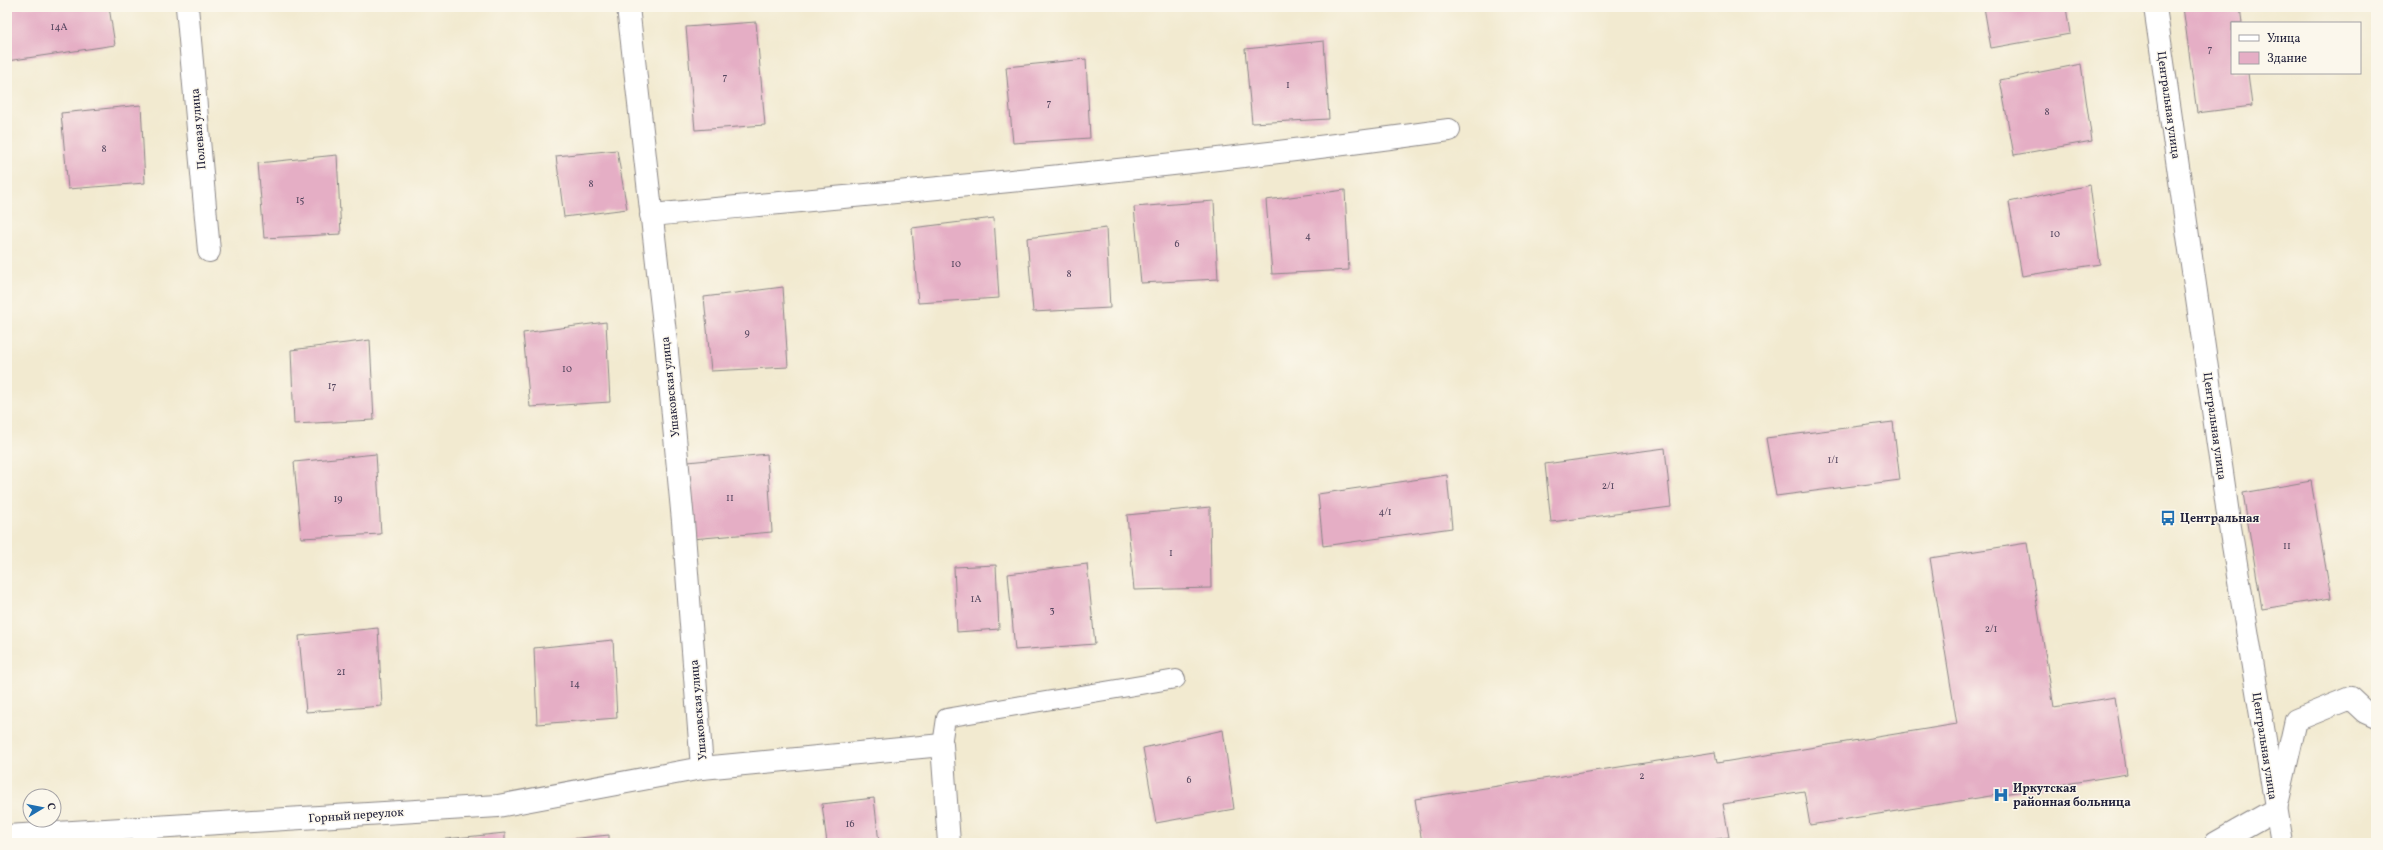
<svg xmlns="http://www.w3.org/2000/svg" width="2383" height="850" font-family="Vollkorn,serif">
<style>
.building{fill:#e5aec5}
.lines{fill:none;stroke-linecap:round;stroke-linejoin:round}
.lane-casing{stroke:#8a8686;stroke-width:20}
.street-casing{stroke:#8a8686;stroke-width:24}
.secondary-casing{stroke:#8a8686;stroke-width:24}
.lane{stroke:#fff;stroke-width:18}
.street{stroke:#fff;stroke-width:22}
.secondary{stroke:#fff;stroke-width:22}
.labels{text-anchor:middle;stroke-width:3;stroke-linejoin:round;paint-order:stroke}
.number-label{font-size:10px;fill:#53455e}
.street-label{font-size:12px;fill:#22223b;stroke:#fbf7ec}
.poi-label{font-size:12px;font-weight:bold;fill:#22223b;stroke:#fbf7ec;text-anchor:start}
</style>
<rect width="100%" height="100%" fill="#fbf7ec"/>
<filter id="ink" filterUnits="userSpaceOnUse"><feTurbulence type="fractalNoise" baseFrequency=".025" numOctaves="2"/><feDisplacementMap in="SourceGraphic" scale="8" xChannelSelector="R" yChannelSelector="G"/><feConvolveMatrix kernelMatrix="1 2 1 2 8 2 1 2 1" color-interpolation-filters="sRGB"/></filter>
<filter id="wash" filterUnits="userSpaceOnUse"><feTurbulence type="fractalNoise" baseFrequency=".012" numOctaves="4" result="noise"/><feDisplacementMap in="SourceGraphic" scale="16" xChannelSelector="R" yChannelSelector="G"/><feGaussianBlur stdDeviation="0.9" result="paint"/><feColorMatrix in="noise" values="0 0 0 0 0 0 0 0 0 0 0 0 0 0 0 0 0 1.4 0 .05"/><feComposite in="paint" operator="in"/></filter>
<g filter="url(#wash)">
<rect width="100%" height="100%" fill="#f2ead0"/>
<g id="blocks">
<path class="building" d="M7 7H109L115 45 7 61Z
M1984 7H2066L2070 34 1991 48Z
M2183 7H2240L2242 23H2232V73H2248L2252 106 2197 113Z
M756 22 765 125 695 130 686 27Z
M1324 41 1329 119 1252 123 1245 49Z
M1086 59 1090 138 1013 143 1006 67Z
M2081 64 2092 141 2014 155 2000 80Z
M141 105 145 183 68 189 61 113Z
M617 150 627 209 564 217 556 156Z
M337 155 341 234 264 238 258 163Z
M2090 185 2100 264 2022 276 2009 202Z
M1345 190 1349 270 1272 274 1266 200Z
M1214 201 1218 279 1141 283 1134 207Z
M994 218 999 298 918 303 912 228Z
M1106 228 1110 308 1033 312 1027 238Z
M783 287 788 367 711 371 704 297Z
M606 322 610 402 530 407 523 333Z
M370 340 374 420 294 424 291 350Z
M1893 422 1900 480 1776 496 1766 438Z
M1665 448 1671 507 1551 522 1545 464Z
M376 454 381 534 301 538 294 462Z
M767 454 772 532 692 539 688 462Z
M1447 475 1452 528 1323 546 1318 494Z
M2311 481 2331 598 2262 609 2243 493Z
M1210 507 1211 588 1134 590 1127 515Z
M2027 543 2054 707 2115 697 2127 774 1810 825 1804 791 1723 804 1729 837 1693 843H1422L1415 799 1715 752 1717 763 1957 724 1930 558Z
M1087 564 1095 644 1015 650 1008 574Z
M996 565 999 629 957 632 954 567Z
M378 628 382 706 306 712 299 636Z
M613 640 617 718 537 724 534 648Z
M1223 730 1234 809 1156 823 1143 748Z
M874 798 879 843H827L822 804Z
M505 833V843H426V841Z
M609 835V843H540V842Z"/>
</g>
</g>
<g filter="url(#ink)">
<use href="#blocks" fill-opacity="0" stroke="#8a8686" stroke-width="1"/>
<g class="lines">
<defs>
<path id="lane" d="M942 745 946 718 1176 679"/>
<path id="street" d="M187 7 209 251
M628 7 666 342 683 521 702 768
M651 215C917 190 1184 167 1449 130
M7 836 498 806 702 768 942 745 949 843
M2216 843 2276 809 2296 720 2350 698 2365 712 2376 717"/>
<path id="secondary" d="M2155 7 2229 521 2282 843"/>
</defs>
<use href="#lane" class="lane-casing"/>
<use href="#street" class="street-casing"/>
<use href="#secondary" class="secondary-casing"/>
<use href="#lane" class="lane"/>
<use href="#street" class="street"/>
<use href="#secondary" class="secondary"/>
</g>
</g>
<defs>
<symbol id="bus-bare" viewBox="-9 -9 18 18"><path d="M-5-6H5V4H4V6H2V4H-2V6H-4V4H-5ZM-3.5-4V0h7V-4ZM-3.5 1.2v1.5H-2V1.2ZM2 1.2v1.5H3.5V1.2Z" fill="#1f6fb2" stroke="#fbf7ec" stroke-width="2.5" paint-order="stroke"/></symbol>
<symbol id="hospital-bare" viewBox="-9 -9 18 18"><path d="M-5-5h3v3.5h4V-5h3V5h-3V1.5h-4V5h-3Z" fill="#1f6fb2" stroke="#fbf7ec" stroke-width="2.5" paint-order="stroke"/></symbol>
</defs>
<g fill-rule="evenodd">
<use href="#bus-bare" x="2157" y="507" width="22" height="22"/>
<use href="#hospital-bare" x="1990" y="784" width="22" height="22"/>
</g>
<g class="labels">
<g class="number-label">
<text x="59" y="30">14А</text>
<text x="2210" y="52">7</text>
<text x="725" y="80">7</text>
<text x="1288" y="88">1</text>
<text x="1049" y="106">7</text>
<text x="2047" y="115">8</text>
<text x="104" y="152">8</text>
<text x="591" y="187">8</text>
<text x="300" y="203">15</text>
<text x="2055" y="237">10</text>
<text x="1308" y="239">4</text>
<text x="1177" y="247">6</text>
<text x="956" y="267">10</text>
<text x="1069" y="277">8</text>
<text x="747" y="336">9</text>
<text x="567" y="372">10</text>
<text x="332" y="389">17</text>
<text x="1833" y="463">1/1</text>
<text x="1608" y="489">2/1</text>
<text x="730" y="501">11</text>
<text x="338" y="502">19</text>
<text x="1385" y="515">4/1</text>
<text x="2287" y="549">11</text>
<text x="1171" y="556">1</text>
<text x="976" y="602">1А</text>
<text x="1052" y="613">3</text>
<text x="1991" y="632">2/1</text>
<text x="341" y="675">21</text>
<text x="575" y="687">14</text>
<text x="1642" y="779">2</text>
<text x="1189" y="783">6</text>
<text x="850" y="827">16</text>
</g>
<g class="street-label">
<text transform="translate(2169 105) rotate(82)" y="4">Центральная улица</text>
<text transform="translate(198 129) rotate(-95)" y="4">Полевая улица</text>
<text transform="translate(670 387) rotate(-96)" y="4">Ушаковская улица</text>
<text transform="translate(2215 426) rotate(82)" y="4">Центральная улица</text>
<text transform="translate(698 710) rotate(-95)" y="4">Ушаковская улица</text>
<text transform="translate(2265 746) rotate(81)" y="4">Центральная улица</text>
<text transform="translate(356 815) rotate(-4)" y="4">Горный переулок</text>
</g>
<g class="poi-label">
<text x="2180" y="522">Центральная</text>
<text x="2013" y="792">Иркутская<tspan x="2013" dy="14">районная больница</tspan></text>
</g>
</g>
<rect width="2383" height="850" fill="none" stroke="#fbf7ec" stroke-width="24"/>
<rect x="2231" y="22" width="130" height="52" fill="#fbf7ec" stroke="#a4a2a5"/>
<rect x="2239" y="35" width="20" height="6" fill="#ffffff" stroke="#a4a2a5"/>
<text x="2267" y="42" font-size="12" fill="#22223b">Улица</text>
<rect x="2239" y="52" width="20" height="12" fill="#e5aec5" stroke="#a4a2a5"/>
<text x="2267" y="62" font-size="12" fill="#22223b">Здание</text>
<g transform="translate(42 808) rotate(80)"><circle r="19" fill="#fbf7ec" stroke="#a4a2a5"/>
<path d="M0-3L7 15L0 10L-7 15Z" fill="#1f6fb2"/>
<text y="-6" font-size="11" font-weight="bold" text-anchor="middle" fill="#22223b">С</text>
</g>
</svg>
